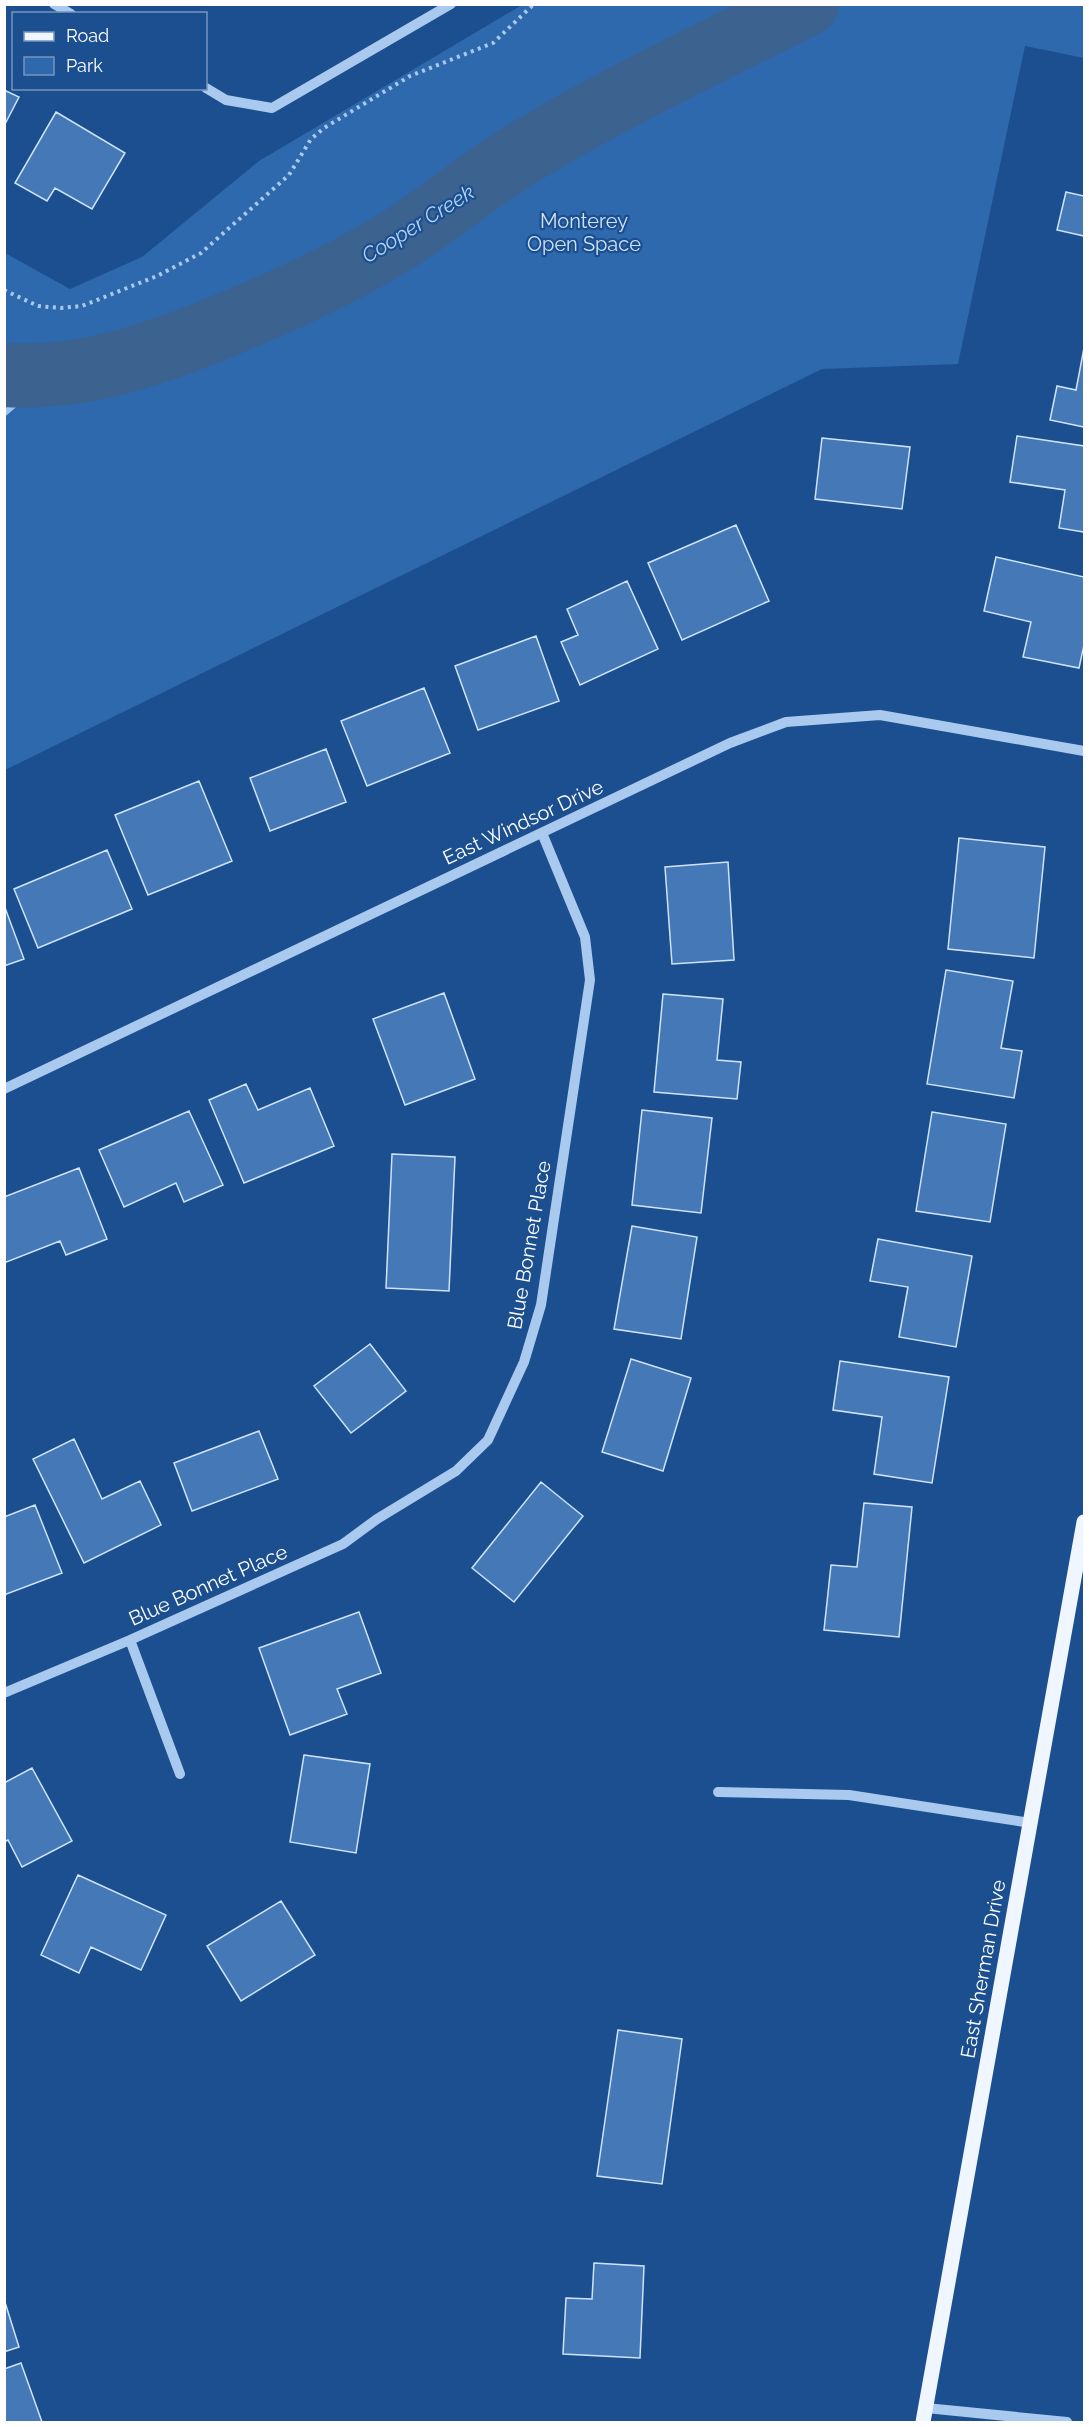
<svg xmlns="http://www.w3.org/2000/svg" width="1089" height="2427" font-family="Raleway,sans-serif">
<style>
.green{fill:#2e69ad}
.lines{fill:none;stroke-linecap:round;stroke-linejoin:round}
.stream{stroke:#9cc4f0;stroke-width:10}
.river{stroke:#3c6290;stroke-width:64}
.building{fill:#4478b7;stroke:#cfe3fa;stroke-width:1.5}
.path{stroke:#a9c9ee;stroke-width:4;stroke-dasharray:3 4.5;stroke-linecap:butt}
.minor{stroke:#a9c9ee;stroke-width:10}
.major{stroke:#f0f6ff;stroke-width:15}
.labels{text-anchor:middle;stroke-width:4.5;stroke-linejoin:round;paint-order:stroke}
.park-label{font-size:20px;fill:#cfe3fa;stroke:#1b4f8f}
.street-label{font-size:20px;fill:#fff;stroke:#1b4f8f}
.water-label{font-size:21px;font-style:italic;fill:#b5d3f5;stroke:#1b4f8f}
</style>
<rect width="100%" height="100%" fill="#1b4f8f"/>
<path class="green" d="M522 5H1084V58L1025 46 958 364 822 369 5 770V253L70 289 142 257 259 161Z"/>
<g class="lines">
<path class="stream" d="M4 411 43 377"/>
<path class="river" d="M4 375C88 380 165 351 240 319 295 296 348 271 398 240 442 212 481 178 525 152 616 97 712 52 807 4"/>
</g>
<path class="building" d="M4 90 19 97 4 126Z
M56 112 125 153 92 209 55 188 47 201 15 183Z
M1066 192 1084 196V236L1057 230Z
M1084 348V427L1050 420 1057 386 1076 390Z
M1017 436 1084 446V532L1059 528 1065 490 1010 482Z
M822 438 910 447 902 509 815 499Z
M736 525 769 601 682 640 648 563Z
M996 557 1084 577V645L1079 668 1023 657 1031 622 984 611Z
M627 581 658 649 580 685 561 642 578 635 567 609Z
M536 636 559 701 478 730 455 666Z
M424 688 450 753 367 786 341 721Z
M326 749 346 802 270 831 250 778Z
M199 781 232 861 148 895 115 815Z
M959 838 1045 847 1034 958 948 949Z
M107 850 132 909 38 948 14 889Z
M728 862 734 960 672 964 665 867Z
M4 905 24 959 4 966Z
M946 970 1013 981 1001 1048 1022 1051 1014 1098 927 1084Z
M444 993 475 1079 405 1105 373 1019Z
M663 994 723 999 717 1060 741 1062 737 1099 654 1092Z
M246 1084 258 1110 310 1088 334 1146 244 1183 209 1100Z
M642 1110 712 1118 701 1213 632 1205Z
M189 1111 223 1185 184 1202 176 1183 124 1207 99 1150Z
M932 1112 1006 1124 990 1222 916 1211Z
M392 1154 455 1157 449 1291 386 1288Z
M79 1168 107 1239 66 1255 60 1241 4 1263V1197Z
M632 1226 697 1237 681 1339 614 1329Z
M878 1239 972 1256 956 1347 899 1337 908 1287 870 1281Z
M370 1344 406 1391 351 1433 314 1386Z
M631 1359 691 1378 663 1471 602 1452Z
M840 1361 949 1377 932 1483 874 1474 882 1417 833 1410Z
M259 1431 278 1479 192 1511 174 1463Z
M74 1439 102 1499 140 1481 161 1525 84 1563 33 1459Z
M541 1482 583 1516 514 1602 472 1568Z
M864 1503 912 1507 899 1637 824 1630 831 1565 857 1567Z
M35 1505 62 1573 4 1595V1517Z
M359 1612 381 1673 337 1689 347 1714 290 1735 259 1648Z
M304 1755 370 1764 356 1853 290 1842Z
M32 1768 72 1841 22 1867 8 1840 4 1842V1783Z
M78 1875 166 1915 141 1970 91 1947 79 1973 41 1955Z
M281 1901 315 1955 241 2001 207 1946Z
M618 2030 682 2039 662 2184 597 2176Z
M594 2263 644 2266 640 2358 563 2354 566 2298 592 2299Z
M4 2299 19 2347 4 2352Z
M21 2363 42 2422H4V2369Z"/>
<g class="lines">
<path class="path" d="M4 290 38 306 61 308 82 306 157 276 201 253 289 175 311 139 324 128 410 76 493 43 534 4"/>
<path class="minor" d="M54 4 71 14
M206 88 226 100 272 108 451 4
M4 1089 730 743 786 722 880 715 1084 751
M130 1640 180 1774
M4 1693 130 1640 343 1544 377 1519 456 1471 488 1440 524 1362 541 1305 590 980 585 937 542 833
M718 1792 849 1795 1031 1823
M926 2408 1067 2422"/>
<path class="major" d="M923 2422 1084 1522"/>
</g>
<g class="labels">
<g class="park-label">
<text x="584" y="228">Monterey<tspan x="584" dy="23">Open Space</tspan></text>
</g>
<g class="street-label">
<text transform="translate(523 822) rotate(-25)" y="7">East Windsor Drive</text>
<text transform="translate(529 1245) rotate(-80)" y="7">Blue Bonnet Place</text>
<text transform="translate(208 1585) rotate(-24)" y="7">Blue Bonnet Place</text>
<text transform="translate(983 1969) rotate(-80)" y="7">East Sherman Drive</text>
</g>
<g class="water-label">
<text transform="translate(418 224) rotate(-32)" y="7">Cooper Creek</text>
</g>
</g>
<rect width="1089" height="2427" fill="none" stroke="#ffffff" stroke-width="12"/>
<rect x="12" y="12" width="195" height="78" fill="#1b4f8f" stroke="#7695bc" stroke-width="1.5"/>
<rect x="24" y="32" width="30" height="9" fill="#f0f6ff" stroke="#7695bc" stroke-width="1.5"/>
<text x="66" y="42" font-size="18" fill="#ffffff">Road</text>
<rect x="24" y="57" width="30" height="18" fill="#2e69ad" stroke="#7695bc" stroke-width="1.5"/>
<text x="66" y="72" font-size="18" fill="#ffffff">Park</text>
</svg>
